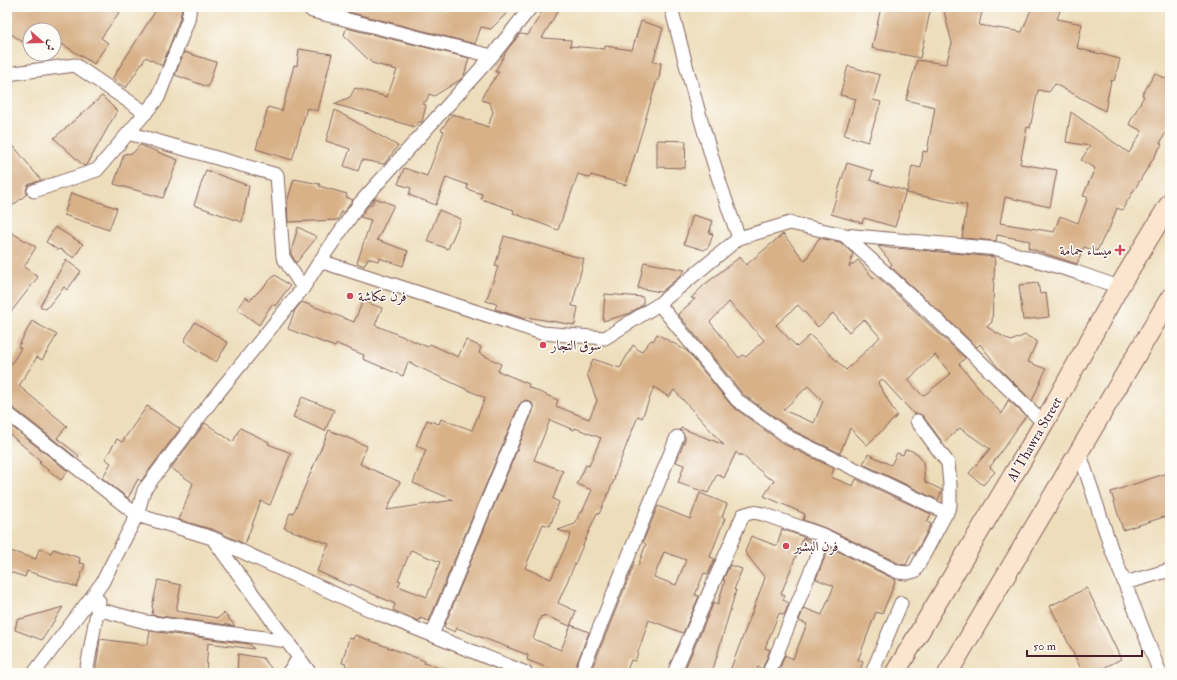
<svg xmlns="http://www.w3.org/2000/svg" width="1177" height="680" font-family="'IM FELL Double Pica',Amiri,serif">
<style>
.building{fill:#d8b188;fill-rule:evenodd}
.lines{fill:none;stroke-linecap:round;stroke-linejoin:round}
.street-casing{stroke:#83625d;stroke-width:15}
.secondary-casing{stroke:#83625d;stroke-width:21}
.street{stroke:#fff;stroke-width:13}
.secondary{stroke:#fce5cf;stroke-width:19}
.poi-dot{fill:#d1495b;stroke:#fdfcf7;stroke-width:1.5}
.labels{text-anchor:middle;stroke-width:3;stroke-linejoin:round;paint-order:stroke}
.poi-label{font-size:14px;fill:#4a1f2b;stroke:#fdfcf7;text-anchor:start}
.street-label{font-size:14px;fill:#4a1f2b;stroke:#fdfcf7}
</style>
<rect width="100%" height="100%" fill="#fdfcf7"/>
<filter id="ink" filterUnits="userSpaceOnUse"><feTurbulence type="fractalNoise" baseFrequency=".025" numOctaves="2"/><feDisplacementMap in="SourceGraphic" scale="8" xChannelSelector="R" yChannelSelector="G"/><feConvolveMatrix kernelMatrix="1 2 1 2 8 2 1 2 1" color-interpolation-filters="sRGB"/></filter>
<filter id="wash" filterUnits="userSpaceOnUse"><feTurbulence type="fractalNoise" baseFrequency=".012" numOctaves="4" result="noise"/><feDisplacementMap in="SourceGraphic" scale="16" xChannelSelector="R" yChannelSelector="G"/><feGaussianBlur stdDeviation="0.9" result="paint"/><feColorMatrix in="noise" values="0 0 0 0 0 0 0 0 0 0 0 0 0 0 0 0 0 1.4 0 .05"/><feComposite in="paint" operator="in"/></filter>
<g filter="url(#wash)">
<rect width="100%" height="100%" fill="#edddba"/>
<g id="blocks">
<path class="building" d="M7 7H123L101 38 108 43 94 64 54 39V30H30V47L7 31Z
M158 7H182L180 18 162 66 146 57 126 88 112 79Z
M329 7H431L446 11 447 7H513L491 29 481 27 475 44Z
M545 7H560L542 38 571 40 570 46 605 49V46L632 50 641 21 663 28 653 62 661 63 659 80H657L626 185 591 175 590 178 578 174 558 230 513 213 514 210 481 199 482 194 467 189 468 185 446 177 436 205 409 195 411 188 398 184 404 168 427 176 444 131 441 130 452 114 488 127 493 112 490 103 482 100 484 93 499 72H495L507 50 520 34 528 35Z
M881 7H931L920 58 872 48Z
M943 7H983L979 25 1022 32 1032 7H1050L1060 11 1057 19 1082 24 1077 48 1120 59 1114 81 1111 80 1105 111 1055 84 1049 92 1038 90 1030 128 1027 127 1020 164 1057 170 1050 207 1005 197 1000 223 1054 232 1060 216 1078 223 1088 197 1083 196 1095 168 1081 160 1090 146 1066 142 1071 112 1129 153 1142 131 1129 124 1144 96 1142 95 1155 73 1170 81V125L1160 143 1162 144 1122 210 1117 208 1108 232 1107 231 1097 251 1084 247 1077 264 1028 248 1030 241 997 235 996 241 962 238 967 205 907 193 912 166 921 168 923 151 927 152 935 107 906 100 917 60 946 64 952 43Z
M346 28 469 58 464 76 460 80 434 96 429 94 427 100 422 104 426 105 422 122H419L415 127 334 104 350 97 355 88 387 97 397 70 372 63 344 36Z
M299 49 332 54 318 111 307 108 292 160 256 149 268 107 282 111 294 65 297 66Z
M184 52 216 62 208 87 175 75Z
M848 66 880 75 873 100 881 102 868 142 844 135 856 99 840 95Z
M102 96 117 111 87 165 84 166 54 138Z
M335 110 398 146 384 164 362 160 358 171 344 166 350 149 326 141Z
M7 138 41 180 28 185 26 190 27 194 7 210Z
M657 140 686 141 685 168 657 167Z
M140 145 178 160 163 198 114 184 124 154 133 153Z
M847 163 873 171 870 180 906 191 895 227 864 218 862 223 831 214Z
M206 170 249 186 242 222 194 205Z
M294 179 320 184 319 186 347 194 346 197 353 200 344 212 342 211 338 220 288 222 287 202Z
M71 193 117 208 109 230 64 215Z
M375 198 394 205 377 240 408 251 403 266 379 258 378 261 368 258 364 266 357 263 371 220 360 217 369 205 371 206Z
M439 210 461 219 448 249 427 241Z
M693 215 713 221 709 233 713 234 709 246 704 250 684 244Z
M55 227 83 244 74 258 60 249 58 250 46 242Z
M298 227 317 237 296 263 291 254V252Z
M7 230 36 247 24 267 38 277 7 317Z
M783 234 805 261 819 238 840 242 853 254 849 267 858 260 874 279 877 276 965 358 959 364 975 383H974L1002 414 1008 400 1026 416 990 467 995 472 983 485 969 473 990 449 960 428 943 443 923 416 920 414H914L882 379 878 383 897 416 867 445 850 428 840 453 794 431 743 394 678 314 695 299 691 298 704 285 728 266 740 257 746 265ZM729 302 764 340 746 357 743 355 739 358 710 322ZM798 305 818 327 833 313 849 332 864 319 880 337 846 370 810 335 797 347 776 325ZM935 355 951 374 923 396 908 380ZM808 386 823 401 814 423 783 410Z
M504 236 584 259 572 306 578 307 575 325 526 317 525 319 495 309 497 304 486 301 498 267 495 266Z
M878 246 895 249V248L995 257 992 322 987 327 1011 341 1025 335 1037 341 1028 362 1046 369 1032 401 997 366 980 344 977 347 890 266 892 264Z
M66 260 81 271 67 290 64 287 46 309 40 306Z
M644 262 685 270 680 276 661 292 638 288Z
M275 275 290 286 275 306 272 304 259 325 237 309 245 297 250 300Z
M1038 283 1040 294 1046 293 1049 317 1023 320 1019 285Z
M605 294 643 297V305L628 314 603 321Z
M363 301 382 308 375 325 428 347 430 344 458 357 466 340 481 347 479 353 501 364 498 371 529 384 528 387 558 400 556 406 589 419 597 401 587 374 593 359 620 368 633 345 641 352 651 340 653 341 657 334 687 351 732 406 785 445 834 468 831 477 853 486 856 479 931 514 927 522 931 524 915 554 912 552 906 565 900 564 828 529 803 520 805 514 764 496 774 480 767 477 741 454 740 456 736 452 724 478 717 474 708 493 678 483 684 465 676 462 685 440V436L680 430 681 428 724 445 674 390 669 397 654 387 642 418 638 416 614 477 615 478 599 514 597 513 558 603 576 611 570 626 544 615 543 617 541 616 533 639 561 650 571 625 589 632 573 673H561L527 660 528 655 457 628 455 632 444 627 533 411 534 407 532 403 529 401 525 400 519 405 429 621 420 618 419 621 393 610 395 604 351 584 350 586 317 571 329 544 284 528 290 513 293 514 329 430 367 446 360 464 400 482 387 510 454 500 413 483 426 450 416 446 427 420 439 424 441 419 472 430 485 398 408 362 403 376 363 359 364 355 337 344 335 347 288 329 295 310 302 302 354 322ZM550 420 574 430 575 428 601 438 589 466 586 465 577 484 592 490 582 512H580L575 524 558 530 571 534 551 579 525 568 543 524 550 526 559 502 553 499 563 471 534 460ZM411 550 440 562 427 597 398 586 401 581 398 580Z
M32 321 57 335 42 360 37 357 19 386 67 426 57 438 79 456 77 458 12 407 7 405V371L21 348 18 347Z
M195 322 228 343 216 362 184 341Z
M302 397 334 410 325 431 293 417Z
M147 406 180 429 141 481 138 479 128 498 102 478 111 463 105 459 117 439 122 442Z
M7 423 68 471 61 480 39 463 41 461 7 432Z
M205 423 233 442 240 428 269 442 268 444 291 453 270 505 261 501 245 544 214 530 179 520 193 483 171 468Z
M905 450H910L918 454 923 462 925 482 942 490 938 500 863 464 868 454 891 465 897 453 903 455Z
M1170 472V515L1123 530 1111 492Z
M700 493 727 504 722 517 725 518 710 557 715 559 708 574 704 573 695 595 699 596 683 633 649 620 635 661 631 660 626 673H590L634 565 638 566 646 544 643 542 658 506 690 519ZM664 552 686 560 676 585 654 577Z
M782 529 814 541 813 544 803 538 781 594 785 596 783 600 789 603 784 615 779 613 765 648 770 650 762 669 758 667 755 673H729L765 578 745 552 751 536 777 546Z
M829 547 896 580 882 614 876 612 858 660 863 662 859 673H778L785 655 793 659 807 624 799 621 804 608 822 615 834 586 816 579Z
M39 549 51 553 53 549 80 558 79 563 85 564 77 587 27 571 25 577 7 571V550L36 559Z
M730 565 742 569 734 590H736L712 673H683L714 602 718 604 725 580H723Z
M158 580 181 585 176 611 218 618 224 613 235 626 152 615 153 608 152 607Z
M1087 588 1121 659 1094 673H1083L1050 606Z
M63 607 42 640 15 630 17 620Z
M150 631 250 644 254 649 208 643 206 673H97V668H96L100 639 146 645 148 644Z
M355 635 425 661 424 663 447 671V673H357L345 669 346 664 342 663 349 638 353 639Z
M238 654 263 658 275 673H237Z"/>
</g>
</g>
<g filter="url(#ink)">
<use href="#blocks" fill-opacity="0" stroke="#83625d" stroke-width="1"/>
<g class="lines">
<defs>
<path id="street" d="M308 7 312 11 492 56
M671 7C691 85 711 163 739 238
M7 74 75 65 146 113
M128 133 277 175 283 257 303 288
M34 191 97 170 158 98 188 20 190 7
M844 235 931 314 1044 423
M320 261 542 333 605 338 659 304 739 238 790 223 844 235 998 249 1076 272 1119 287
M659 304 737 400 790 438 947 513
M7 413 137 515 212 538 375 612 526 673
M1079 451 1112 551 1160 673
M213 539 310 673
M1125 583 1170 570
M97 609 146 622 287 641
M432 635 526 408
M34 673 102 583 137 515 144 490 213 399 303 288 320 261 360 203 492 56 531 7
M86 673 99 601
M288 673 299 658
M581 673 677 437
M674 673 743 515 753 512 763 514 825 536 898 572 907 573 915 571 950 506V485L948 463 917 421
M769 673 825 536
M872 673 901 603"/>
<path id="secondary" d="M895 673 1044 423 1119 287 1170 203
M948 673 1170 298"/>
</defs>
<use href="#street" class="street-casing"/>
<use href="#secondary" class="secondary-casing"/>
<use href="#street" class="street"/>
<use href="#secondary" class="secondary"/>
</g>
</g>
<g class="poi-dot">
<path d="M1118 244h4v4h4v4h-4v4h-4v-4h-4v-4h4z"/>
<circle cx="350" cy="296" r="4"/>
<circle cx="543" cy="345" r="4"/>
<circle cx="786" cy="546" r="4"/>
</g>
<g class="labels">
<g class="poi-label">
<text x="1112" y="255" text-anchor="end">ميساء حمامة</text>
<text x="358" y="301">فرن عكاشة</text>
<text x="551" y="350">سوق التجار</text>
<text x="794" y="551">فرن البشير</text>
</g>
<g class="street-label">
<text transform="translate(1034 439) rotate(-60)" y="5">Al Thawra Street</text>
</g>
</g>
<rect width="1177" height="680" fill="none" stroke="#fdfcf7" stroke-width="24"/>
<g transform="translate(42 42) rotate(110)"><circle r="19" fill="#fdfcf7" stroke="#b5a4a5"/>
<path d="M0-3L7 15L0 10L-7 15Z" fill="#d1495b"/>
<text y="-6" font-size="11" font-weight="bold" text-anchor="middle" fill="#4a1f2b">ش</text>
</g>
<path d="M1027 650v6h115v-6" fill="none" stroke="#4a1f2b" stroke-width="2"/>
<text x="1033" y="650" font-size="12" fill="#4a1f2b" stroke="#fdfcf7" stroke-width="3" paint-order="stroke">50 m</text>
</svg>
